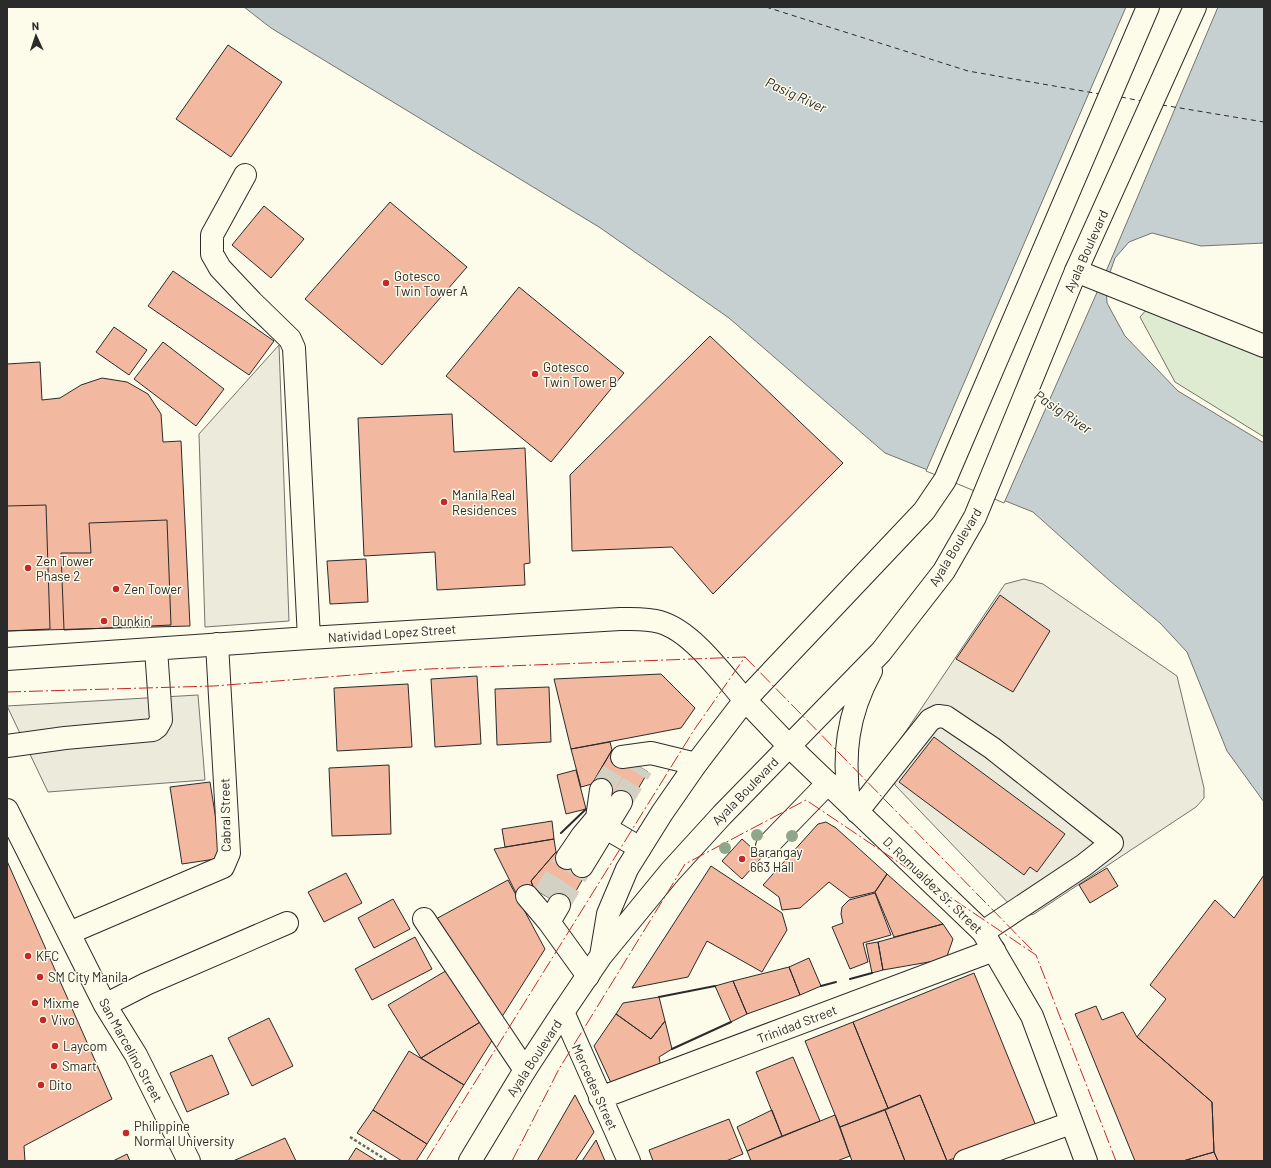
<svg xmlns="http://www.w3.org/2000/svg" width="1271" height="1168" font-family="Barlow,sans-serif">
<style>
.green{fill:#deebd1;stroke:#74746e}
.parking{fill:#eceadb;stroke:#74746e}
.water{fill:#c7d0d0;stroke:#74746e}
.pier{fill:#fdfbea;stroke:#74746e}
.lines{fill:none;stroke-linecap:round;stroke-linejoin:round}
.ferry{stroke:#2b2b2b;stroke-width:1;stroke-dasharray:5 4;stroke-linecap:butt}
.building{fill:#f2b8a0;stroke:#2b2b2b}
.minor-tunnel{stroke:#d3d1c4;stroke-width:22;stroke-dasharray:22 11;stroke-linecap:butt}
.minor-casing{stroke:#2b2b2b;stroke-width:24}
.major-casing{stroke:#2b2b2b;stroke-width:24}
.path{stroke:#6a6964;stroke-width:2.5;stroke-dasharray:3 2;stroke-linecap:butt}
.minor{stroke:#fdfbea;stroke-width:22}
.major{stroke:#fdfbea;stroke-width:22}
.wall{stroke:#2b2b2b;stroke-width:2}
.power{stroke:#c62828;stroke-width:1;stroke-dasharray:14 3 2 3;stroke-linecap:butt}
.tree{fill:#8ea78a}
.poi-dot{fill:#c62828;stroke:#fdfbea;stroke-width:1.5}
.labels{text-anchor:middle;stroke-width:3;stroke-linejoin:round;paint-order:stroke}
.street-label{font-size:13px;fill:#2b2b2b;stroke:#fdfbea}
.poi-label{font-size:13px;fill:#2b2b2b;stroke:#fdfbea;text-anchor:start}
.water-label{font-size:14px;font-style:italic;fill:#2b2b2b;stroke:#fdfbea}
</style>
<rect width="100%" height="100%" fill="#fdfbea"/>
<path class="green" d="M1154 301 1264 354V437L1175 382 1140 317Z"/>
<path class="parking" d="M279 345 289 621 205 627 199 434Z
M1024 579 1043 584 1177 676 1204 788V798L1196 807 1034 914 1026 916 1017 912 895 785 892 768 898 743 1005 584Z
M198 695 205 780 48 792 7 706Z"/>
<path class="water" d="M244 7H1264V243L1201 246 1152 233 1129 242 1115 258 1106 284 1107 303 1125 336 1178 391 1264 443V802L1227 751 1187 652 1160 623 1110 581 1033 512 885 453 729 318 599 227 271 28Z"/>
<path class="pier" d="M1126 7H1218L1102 281 1004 503 926 471Z"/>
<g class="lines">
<path class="ferry" d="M766 7 968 71 1100 94
M1121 97 1141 101
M1162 105 1264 122"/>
</g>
<path class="building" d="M228 45 282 82 231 157 176 119Z
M390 202 467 267 382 365 305 299Z
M264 206 304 239 271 278 232 245Z
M173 271 274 341 249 375 148 306Z
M519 287 624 373 551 462 446 376Z
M114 327 147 350 129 375 96 352Z
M710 336 843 463 713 594 672 547 572 551 570 475Z
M163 342 224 389 196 426 134 379Z
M40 362 42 400 60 398 81 385 102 378 127 382 148 394 161 414 163 442 181 441 190 626 7 631V364Z
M452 414 454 452 525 448 530 563 524 564 525 585 437 590 435 552 364 556 358 418Z
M46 505 50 629 7 631V506Z
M167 520 171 625 64 630 61 553H91L89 523Z
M366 559 368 602 330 604 327 561Z
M1000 595 1050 631 1013 692 956 659Z
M661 674 695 708 681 728 571 749 554 679Z
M477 676 481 744 435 747 431 679Z
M408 684 412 747 337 751 334 688Z
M549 687 551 742 497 745 495 689Z
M934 737 1065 834 1037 872 1030 867 1024 875 899 782Z
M610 742 612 750 592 784 581 787 571 749Z
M612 750 648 772 628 806 592 784Z
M389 765 391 834 332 836 329 768Z
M576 770 586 809 566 814 557 775Z
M210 782 222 858 182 864 170 787Z
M552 821 554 839 505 847 502 829Z
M826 822 836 828 887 874 875 892 850 898 829 882 800 908 782 910 779 897 763 885 818 824Z
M554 839 556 852 531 881 535 892 519 899 494 849Z
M742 839 762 857 742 879 722 861Z
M556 852 588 870 566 908 534 889 531 881Z
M7 861 112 1099 24 1146 25 1161H7Z
M711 866 782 913 787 930 762 972 707 941 688 977 632 988Z
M1107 868 1118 886 1090 903 1079 885Z
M346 873 362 903 324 922 308 892Z
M887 874 943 924 894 937 875 892Z
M1264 875V1161H1218L1214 1152 1212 1102 1137 1037 1166 999 1150 985 1215 900 1234 918Z
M508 880 545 949 498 1023 434 920Z
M875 893 891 935 863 943 868 962 850 969 832 927 843 923 841 914 842 907 849 900Z
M393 899 410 929 374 948 358 918Z
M943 924 953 939 946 959 883 970 878 942Z
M415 937 432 969 372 1000 355 969Z
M878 942 883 970 872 973 866 944Z
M809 958 821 986 800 995 789 967Z
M789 967 800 995 747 1014 733 981Z
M449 969 482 1021 421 1058 388 1005Z
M974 973 1036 1126 947 1161 920 1095 888 1108 853 1022Z
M733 981 747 1014 731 1022 715 986Z
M659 997 665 1021 651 1039 616 1014 623 1003Z
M1096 1006 1102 1020 1123 1012 1137 1037 1212 1102 1214 1152 1183 1161H1135L1075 1014Z
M616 1014 651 1039 665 1021 672 1049 659 1057 661 1068 612 1085 594 1046Z
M269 1018 293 1066 252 1086 228 1038Z
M482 1021 493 1039 464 1085 421 1058Z
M853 1022 888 1108 840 1127 805 1041Z
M409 1051 464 1085 427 1144 373 1110Z
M212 1055 229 1094 187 1112 170 1073Z
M793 1057 820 1121 782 1136 756 1072Z
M575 1095 594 1132 575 1161H537Z
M920 1095 947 1161H905L885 1110Z
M373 1110 427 1144 416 1161H402L357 1133Z
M772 1110 782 1136 747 1151 737 1127Z
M885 1110 905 1161H852L840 1127Z
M835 1115 850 1156 837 1161H751L747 1151Z
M729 1119 743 1154 726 1161H653L649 1150Z
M285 1138 296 1161H233Z
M596 1140 605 1161H582Z
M356 1148 377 1161H348Z
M1214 1152 1218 1161H1183Z
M127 1154 130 1161H113Z"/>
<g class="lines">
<path class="minor-tunnel" d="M601 790 622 757
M621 802 642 768
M544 895 567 858
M559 905 582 866"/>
<defs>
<path id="minor" d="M245 175 212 235V254L220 268 252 302 290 339 294 348 309 638
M1076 271 1264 346
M7 659 309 638 620 619C634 619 647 618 660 622 692 631 723 675 745 700
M7 746 65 738 153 730 157 727 161 720 156 649
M622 757 651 753 696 764
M7 810 105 1005 136 1055 189 1161
M857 812 930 720 938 716 946 717 992 748 1112 843 1084 865 983 932
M597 818 606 828 640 848
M767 846 828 783
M567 858 582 836 597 818 601 790
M582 866 621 802
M527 896 549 922 588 976
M424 919 525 1070
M549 922 559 905
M69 933 223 867 229 853 217 644
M105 1005 146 984 287 923
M563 1012 629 1161
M600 1098 994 950
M965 1161 1071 1123"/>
<path id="major" d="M745 700 789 746 983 932 1032 1016 1086 1161
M849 803C843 754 847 715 871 671
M601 956 608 914 627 869 662 813 696 764 745 700 924 511 945 480 1148 7
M470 1161 525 1070 563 1012 601 956 638 911 670 872 722 815 881 652 944 571 975 517 1076 271 1195 7"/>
</defs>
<use href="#minor" class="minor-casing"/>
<use href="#major" class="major-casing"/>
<path class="path" d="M350 1137 388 1161"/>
<use href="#minor" class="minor"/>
<use href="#major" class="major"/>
<path class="wall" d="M561 833 586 809
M850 979 872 973
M821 986 836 982
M659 997 715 986
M672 1049 731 1022"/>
<path class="power" d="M745 657 1032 950
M7 692 214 686 428 669 745 657 694 730 426 1161
M512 1161 559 1069 685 864 806 800 1036 955 1116 1161"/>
</g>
<g class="tree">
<circle cx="757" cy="835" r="6"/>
<circle cx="792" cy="836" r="6"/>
<circle cx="725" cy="848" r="6"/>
</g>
<g class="poi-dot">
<circle cx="386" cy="283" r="4"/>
<circle cx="535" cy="374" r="4"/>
<circle cx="444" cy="502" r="4"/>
<circle cx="28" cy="568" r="4"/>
<circle cx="116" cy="589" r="4"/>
<circle cx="104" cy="621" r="4"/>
<circle cx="742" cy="859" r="4"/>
<circle cx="28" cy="956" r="4"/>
<circle cx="40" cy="977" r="4"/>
<circle cx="35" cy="1003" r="4"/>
<circle cx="43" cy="1020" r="4"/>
<circle cx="55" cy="1046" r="4"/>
<circle cx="54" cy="1066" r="4"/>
<circle cx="41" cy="1085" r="4"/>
<circle cx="126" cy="1133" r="4"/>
</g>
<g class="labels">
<g class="street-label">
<text transform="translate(1086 251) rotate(-66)" y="5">Ayala Boulevard</text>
<text transform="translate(955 547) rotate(-59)" y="5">Ayala Boulevard</text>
<text transform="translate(392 633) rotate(-4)" y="5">Natividad Lopez Street</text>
<text transform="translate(745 791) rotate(-46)" y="5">Ayala Boulevard</text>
<text transform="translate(225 815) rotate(-91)" y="5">Cabral Street</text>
<text transform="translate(933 885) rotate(44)" y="5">D. Romualdez Sr. Street</text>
<text transform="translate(797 1024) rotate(-21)" y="5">Trinidad Street</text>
<text transform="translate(131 1050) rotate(61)" y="5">San Marcelino Street</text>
<text transform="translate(534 1058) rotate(-57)" y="5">Ayala Boulevard</text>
<text transform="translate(595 1087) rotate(66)" y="5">Mercedes Street</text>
</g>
<g class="poi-label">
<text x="394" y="281">Gotesco<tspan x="394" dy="15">Twin Tower A</tspan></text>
<text x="543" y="372">Gotesco<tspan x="543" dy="15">Twin Tower B</tspan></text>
<text x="452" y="500">Manila Real<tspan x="452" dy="15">Residences</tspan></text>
<text x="36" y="566">Zen Tower<tspan x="36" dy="15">Phase 2</tspan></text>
<text x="124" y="594">Zen Tower</text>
<text x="112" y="626">Dunkin'</text>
<text x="750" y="857">Barangay<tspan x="750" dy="15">663 Hall</tspan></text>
<text x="36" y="961">KFC</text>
<text x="48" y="982">SM City Manila</text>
<text x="43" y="1008">Mixme</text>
<text x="51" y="1025">Vivo</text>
<text x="63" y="1051">Laycom</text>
<text x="62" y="1071">Smart</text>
<text x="49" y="1090">Dito</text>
<text x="134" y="1131">Philippine<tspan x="134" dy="15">Normal University</tspan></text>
</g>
<g class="water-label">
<text transform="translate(796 95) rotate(25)" y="5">Pasig River</text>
<text transform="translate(1063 412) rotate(34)" y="5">Pasig River</text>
</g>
</g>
<rect width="1271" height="1168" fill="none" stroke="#2b2b2b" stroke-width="16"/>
<g transform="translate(36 36) rotate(357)" stroke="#fdfbea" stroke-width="3" paint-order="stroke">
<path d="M0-3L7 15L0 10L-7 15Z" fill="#2b2b2b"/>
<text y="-6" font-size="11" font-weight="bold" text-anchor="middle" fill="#2b2b2b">N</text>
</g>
</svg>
